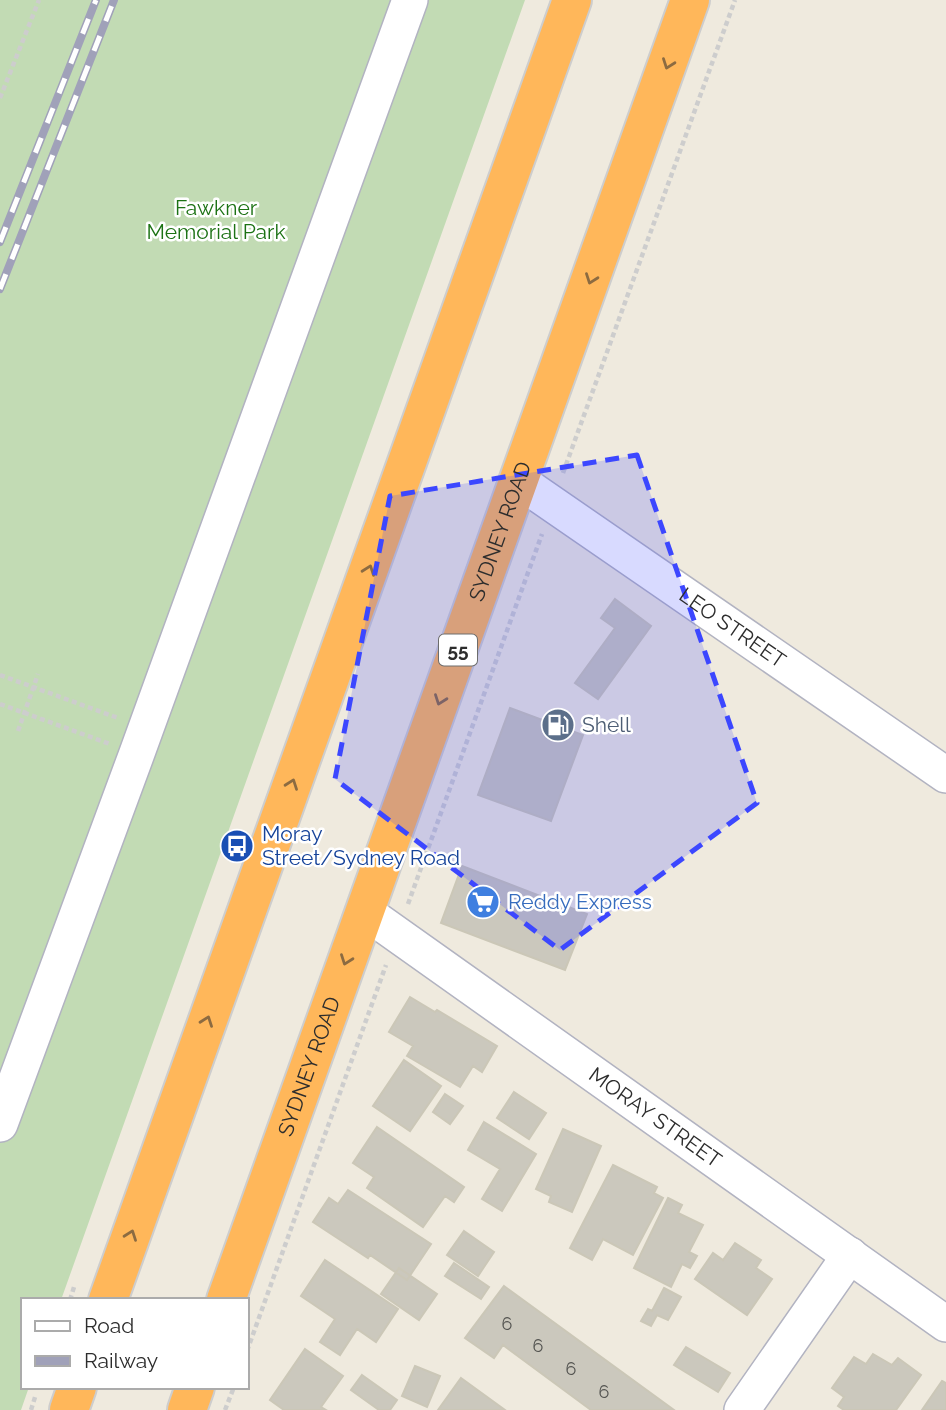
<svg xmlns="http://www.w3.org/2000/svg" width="946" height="1410" font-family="Raleway,sans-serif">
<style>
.cemetery{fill:#c2dbb4}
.building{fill:#cbc8bd;stroke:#cbc7b7;stroke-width:2}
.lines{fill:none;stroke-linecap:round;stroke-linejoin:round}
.minor-casing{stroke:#b2b3c1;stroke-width:38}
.highway-casing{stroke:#cdcdcd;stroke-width:42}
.path{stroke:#cdcdcd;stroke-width:4.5;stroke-dasharray:5 3.5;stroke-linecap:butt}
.minor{stroke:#fff;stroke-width:35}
.highway{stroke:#ffb75a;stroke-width:38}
.rail-casing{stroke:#a0a1b9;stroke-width:8}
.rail{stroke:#fff;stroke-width:5;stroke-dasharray:16;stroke-linecap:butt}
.oneway{stroke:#8c6b41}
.marked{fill:#3c47ff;fill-opacity:0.2;stroke:#3c47ff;stroke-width:5;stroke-dasharray:14 9;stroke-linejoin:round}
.labels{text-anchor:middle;stroke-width:5;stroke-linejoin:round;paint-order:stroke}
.number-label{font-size:18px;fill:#545451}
.shield{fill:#fff;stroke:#6c6c6c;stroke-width:2}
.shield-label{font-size:19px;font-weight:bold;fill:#2d2d2d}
.park-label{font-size:21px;fill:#1c7214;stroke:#fff}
.street-label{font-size:21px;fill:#2d2d2d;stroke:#fff}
.service-label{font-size:21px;fill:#4e5e75;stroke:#fff;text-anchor:start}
.transit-label{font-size:21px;fill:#164399;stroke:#fff;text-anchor:start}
.shop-label{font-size:21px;fill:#366cbe;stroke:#fff;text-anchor:start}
</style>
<rect width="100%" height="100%" fill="#efeade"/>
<path class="cemetery" d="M0 0H525L61 1300H23V1387H29L21 1410H0Z"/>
<path class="building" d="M615 599 651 626 598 699 575 683 615 628 601 618Z
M510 708 583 735 551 821 478 795Z
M462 866 587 914 565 970 441 923Z
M410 997 435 1012 437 1010 497 1046 482 1072 473 1066 460 1087 407 1056 413 1046 389 1032Z
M404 1060 441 1086 410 1131 373 1106Z
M514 1092 546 1113 529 1139 497 1118Z
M445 1094 463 1106 450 1124 433 1112Z
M484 1122 536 1154 502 1211 482 1199 500 1169 468 1150Z
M377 1127 464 1187 454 1202 445 1196 423 1227 367 1188 374 1177 353 1163Z
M563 1129 601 1146 572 1212 549 1202 551 1196 536 1189Z
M613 1165 657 1187 654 1193 663 1198 633 1255 603 1239 592 1260 570 1248Z
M348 1190 431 1244 407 1280 370 1255 368 1258 313 1222 329 1198 338 1204Z
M668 1198 682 1205 678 1213 703 1225 689 1252 697 1256 690 1268 682 1264 671 1287 634 1268Z
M464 1231 494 1252 478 1276 447 1255Z
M735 1243 761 1260 756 1268 772 1279 747 1315 695 1279 713 1253 723 1260Z
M325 1260 398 1309 376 1342 357 1329 340 1355 320 1342 335 1319 301 1296Z
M454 1263 489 1287 481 1299 445 1276Z
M399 1268 437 1294 419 1320 381 1294Z
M504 1286 674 1410H591L503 1345 494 1358 465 1338Z
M664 1288 681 1297 668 1320 657 1315 651 1326 641 1321 648 1309 652 1311Z
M686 1347 730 1373 718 1392 674 1365Z
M305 1349 343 1376 321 1407 326 1410H284L270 1400Z
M873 1354 892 1365 898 1358 921 1375 896 1410H844L838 1406 844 1397 832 1388 854 1357 866 1364Z
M415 1366 440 1376 427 1407 402 1396Z
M362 1375 397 1400 390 1410H379L351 1390Z
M461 1378 505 1410H438Z
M942 1381 946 1383V1410H922Z"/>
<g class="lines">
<defs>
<g id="minor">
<path id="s1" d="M519 481 946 775"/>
<path id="s2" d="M364 911 946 1324"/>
<path d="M0 1124 137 753 410 0"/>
<path d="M742 1410 850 1255"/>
</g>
<g id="highway">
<path d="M108 1300 572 0"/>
<path id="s3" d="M226 1300 690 0"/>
<path d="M69 1410 77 1387"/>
<path d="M187 1410 195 1387"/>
</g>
</defs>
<use href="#minor" class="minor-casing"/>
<use href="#highway" class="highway-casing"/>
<path class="path" d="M0 98 39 0
M563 473 735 0
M0 675 118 718
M0 704 110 744
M18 731 38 674
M408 904 542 534
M70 1300 74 1287
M247 1351 386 965
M31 1410 36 1394
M225 1410 234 1387"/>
<use href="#minor" class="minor"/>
<use href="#highway" class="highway"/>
<defs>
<path id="rail" d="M0 242 96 0
M0 289 114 0"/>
</defs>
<use href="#rail" class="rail-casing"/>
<use href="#rail" class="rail"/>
</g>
<defs><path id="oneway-chevron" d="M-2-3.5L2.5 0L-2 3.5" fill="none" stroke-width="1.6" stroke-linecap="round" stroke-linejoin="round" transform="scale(1.75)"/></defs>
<g class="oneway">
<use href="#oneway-chevron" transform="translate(668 64) rotate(110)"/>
<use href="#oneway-chevron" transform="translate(591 279) rotate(110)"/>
<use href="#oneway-chevron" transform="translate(369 570) rotate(-70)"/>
<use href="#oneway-chevron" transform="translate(440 700) rotate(110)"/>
<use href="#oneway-chevron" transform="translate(292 784) rotate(-70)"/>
<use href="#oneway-chevron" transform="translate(346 960) rotate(110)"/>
<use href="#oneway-chevron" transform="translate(207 1021) rotate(-70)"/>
<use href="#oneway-chevron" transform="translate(131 1235) rotate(-70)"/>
</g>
<path class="marked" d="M637 455 757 803 560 950 335 779 390 496Z"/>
<defs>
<symbol id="fuel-disc" viewBox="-11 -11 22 22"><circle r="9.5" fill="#5c6f8a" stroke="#fff"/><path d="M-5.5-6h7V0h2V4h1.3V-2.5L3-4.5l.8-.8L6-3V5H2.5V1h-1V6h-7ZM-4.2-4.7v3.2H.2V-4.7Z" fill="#fff"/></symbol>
<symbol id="bus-disc" viewBox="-11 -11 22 22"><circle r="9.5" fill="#1a4fb4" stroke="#fff"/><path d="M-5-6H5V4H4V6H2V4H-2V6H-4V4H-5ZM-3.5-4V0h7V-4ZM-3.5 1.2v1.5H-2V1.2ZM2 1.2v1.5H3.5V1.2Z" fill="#fff"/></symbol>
<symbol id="supermarket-disc" viewBox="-11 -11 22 22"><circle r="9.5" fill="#3f7fe0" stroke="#fff"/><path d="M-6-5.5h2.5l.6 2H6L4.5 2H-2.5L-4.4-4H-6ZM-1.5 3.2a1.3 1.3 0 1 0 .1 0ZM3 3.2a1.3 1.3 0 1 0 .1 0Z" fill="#fff"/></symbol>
</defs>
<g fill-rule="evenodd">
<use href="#fuel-disc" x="539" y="706" width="38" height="38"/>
<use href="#bus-disc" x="218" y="827" width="38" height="38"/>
<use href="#supermarket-disc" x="464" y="883" width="38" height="38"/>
</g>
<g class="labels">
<g class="number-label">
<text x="507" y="1330">6</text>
<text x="538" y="1352">6</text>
<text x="571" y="1375">6</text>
<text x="604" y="1398">6</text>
</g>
<rect class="shield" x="439" y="634.5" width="38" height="31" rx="5"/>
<g class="shield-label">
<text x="458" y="657">55</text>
</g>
<g class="park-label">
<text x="216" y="215">Fawkner<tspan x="216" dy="24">Memorial Park</tspan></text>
</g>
<g class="street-label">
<text dy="7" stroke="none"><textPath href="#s3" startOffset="816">SYDNEY ROAD</textPath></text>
<text dy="7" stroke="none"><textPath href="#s1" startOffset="259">LEO STREET</textPath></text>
<text dy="7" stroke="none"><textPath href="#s3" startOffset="248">SYDNEY ROAD</textPath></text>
<text dy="7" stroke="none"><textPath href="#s2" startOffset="357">MORAY STREET</textPath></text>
</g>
<g class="service-label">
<text x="582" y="732">Shell</text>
</g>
<g class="transit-label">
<text x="262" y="841">Moray<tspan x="262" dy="24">Street/Sydney Road</tspan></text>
</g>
<g class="shop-label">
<text x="508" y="909">Reddy Express</text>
</g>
</g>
<rect x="21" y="1298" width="228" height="91" fill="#ffffff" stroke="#ababab" stroke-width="2"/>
<rect x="35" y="1321" width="35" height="10" fill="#ffffff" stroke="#ababab" stroke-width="2"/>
<text x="84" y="1333" font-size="21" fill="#2d2d2d">Road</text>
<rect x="35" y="1356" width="35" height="10" fill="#a0a1b9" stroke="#ababab" stroke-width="2"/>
<text x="84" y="1368" font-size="21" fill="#2d2d2d">Railway</text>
</svg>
